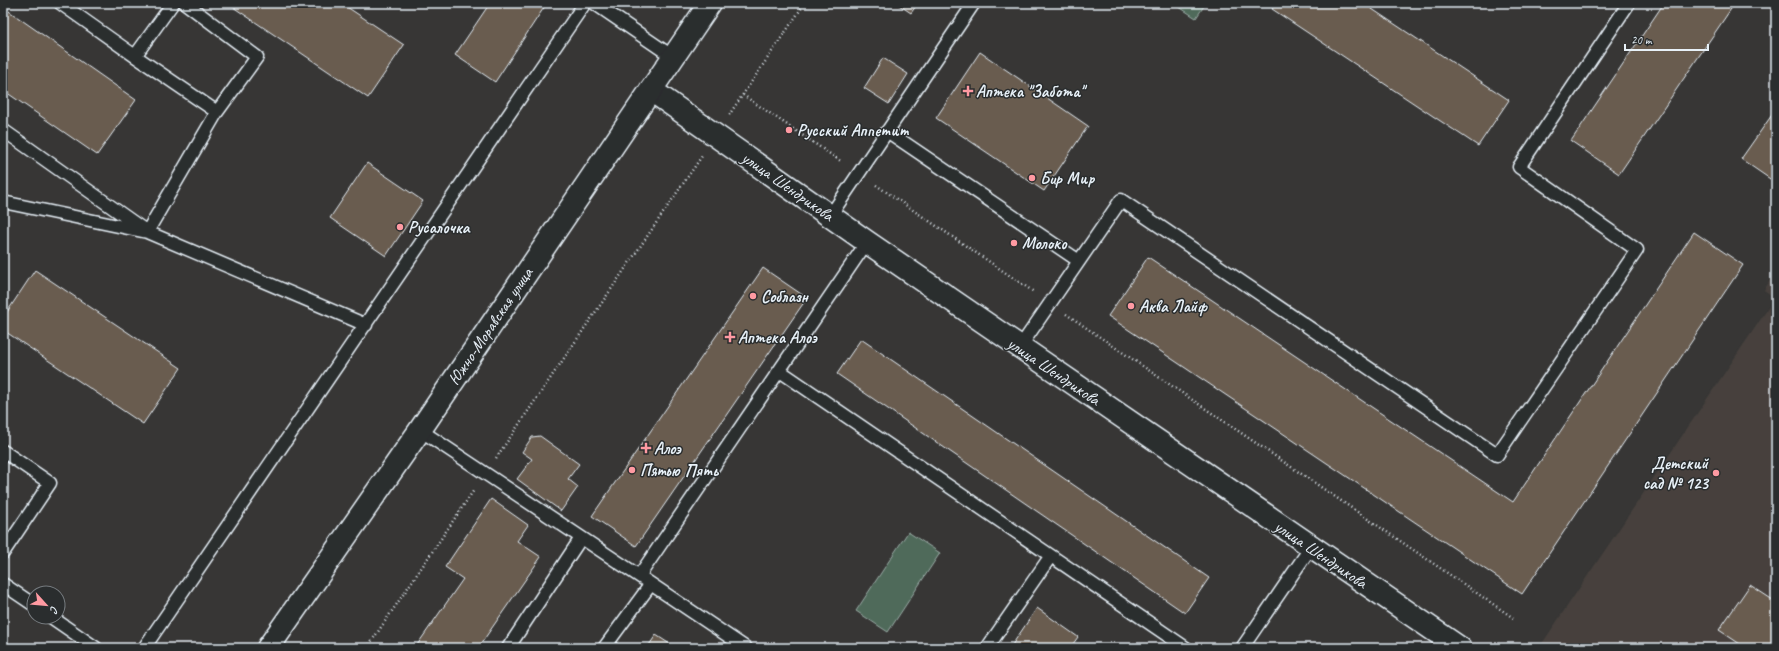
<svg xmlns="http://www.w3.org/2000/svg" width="1779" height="651" font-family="Caveat,sans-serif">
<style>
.built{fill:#46413d}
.green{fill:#4f6a5a;stroke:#9caea9}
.building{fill:#695c50;stroke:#e8f1f8}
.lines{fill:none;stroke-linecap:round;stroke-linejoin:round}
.service-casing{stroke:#e8f1f8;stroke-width:15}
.tertiary-casing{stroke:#e8f1f8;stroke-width:25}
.secondary-casing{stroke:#e8f1f8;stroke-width:25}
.path{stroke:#e8f1f8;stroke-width:2.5;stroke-dasharray:1 3;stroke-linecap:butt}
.service{stroke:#2a2d2e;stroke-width:12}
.tertiary{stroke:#2a2d2e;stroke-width:22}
.secondary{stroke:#2a2d2e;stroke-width:22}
.poi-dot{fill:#ff9aa2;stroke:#2a2d2e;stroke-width:1.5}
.labels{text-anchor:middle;stroke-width:3;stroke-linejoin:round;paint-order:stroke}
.poi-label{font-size:17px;font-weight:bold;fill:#e8f1f8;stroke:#2a2d2e;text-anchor:start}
.street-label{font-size:17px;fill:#e8f1f8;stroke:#2a2d2e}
</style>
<rect width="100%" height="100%" fill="#373635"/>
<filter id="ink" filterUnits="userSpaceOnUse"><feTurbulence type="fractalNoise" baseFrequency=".025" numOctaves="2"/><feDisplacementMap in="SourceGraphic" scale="8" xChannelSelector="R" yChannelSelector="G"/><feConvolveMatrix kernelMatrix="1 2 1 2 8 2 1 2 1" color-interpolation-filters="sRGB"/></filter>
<g filter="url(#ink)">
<path class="built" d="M1776 271V648H1539L1775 298 1764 290Z"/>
<path class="green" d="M1173 3H1206L1196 18Z
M908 532 940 553 888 632 856 611Z"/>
<path class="building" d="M227 3H341L404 45 368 98Z
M490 3H541L545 6 495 82 455 55Z
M896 3H918L911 13Z
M1276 3H1363L1509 100 1478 146 1272 9Z
M1664 3H1735L1619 174 1571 141Z
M3 7 136 100 97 155 3 90Z
M980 52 1088 126 1044 191 936 118Z
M883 58 908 74 889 104 864 88Z
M1774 112 1776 113V183L1741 159Z
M367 163 423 201 386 256 330 218Z
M1694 232 1743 265 1522 594 1108 316 1148 257 1513 502Z
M763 268 807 298 636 546 592 516Z
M35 270 181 368 143 424 3 330V318Z
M861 339 1209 578 1185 613 837 374Z
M540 436 579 464 568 479 578 487 561 511 517 479 532 459 522 452 532 437Z
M491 499 528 525 517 541 541 557 478 648H415L463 579 445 567Z
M1750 585 1776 602V648H1746L1719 630Z
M1037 608 1078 637 1070 648H1010Z
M656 635 676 648H647Z"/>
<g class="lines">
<defs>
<path id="service" d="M60 3 135 56
M185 3 257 57 217 112
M594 3 673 57
M3 130 147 232 217 112 135 56 173 3
M887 131 1079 261
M3 202 147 232 366 325
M830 216 974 3
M1020 347 1121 200 1497 455 1637 250 1519 167 1629 3
M780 371 1186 648
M420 430 639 576 867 242
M3 451 50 483 3 553
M639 576 746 648
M3 584 34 605
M51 617 96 648
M144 648 585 3
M508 648 581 538
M604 648 651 584
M987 648 1050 557
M1242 648 1311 547"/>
<path id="tertiary" d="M651 90 867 242 1460 648"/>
<path id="secondary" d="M268 648 420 430 710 3"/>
</defs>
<use href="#service" class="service-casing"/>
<use href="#tertiary" class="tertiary-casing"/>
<use href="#secondary" class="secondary-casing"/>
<path class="path" d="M743 95 842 162
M729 115 805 3
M876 185 1034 292
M1066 314 1515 619
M496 458 702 156
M367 648 474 490"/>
<use href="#service" class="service"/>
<use href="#tertiary" class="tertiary"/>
<use href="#secondary" class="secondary"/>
</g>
</g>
<g class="poi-dot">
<path d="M966 85h4v4h4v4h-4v4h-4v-4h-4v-4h4z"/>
<circle cx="789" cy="130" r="4"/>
<circle cx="1032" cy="178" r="4"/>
<circle cx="400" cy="227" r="4"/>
<circle cx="1014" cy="243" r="4"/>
<circle cx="753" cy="296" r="4"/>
<circle cx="1131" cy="306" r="4"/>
<path d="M728 331h4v4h4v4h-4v4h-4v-4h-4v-4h4z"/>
<path d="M644 442h4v4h4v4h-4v4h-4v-4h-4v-4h4z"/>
<circle cx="632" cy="470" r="4"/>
<circle cx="1716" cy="473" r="4"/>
</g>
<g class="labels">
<g class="poi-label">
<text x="976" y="97">Аптека "Забота"</text>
<text x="797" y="136">Русский Аппетит</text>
<text x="1040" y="184">Бир Мир</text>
<text x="408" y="233">Русалочка</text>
<text x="1022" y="249">Молоко</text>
<text x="761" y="302">Соблазн</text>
<text x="1139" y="312">Аква Лайф</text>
<text x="738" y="343">Аптека Алоэ</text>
<text x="654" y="454">Алоэ</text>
<text x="1708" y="469" text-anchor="end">Детский<tspan x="1708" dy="20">сад № 123</tspan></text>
<text x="640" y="476">Пятью Пять</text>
</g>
<g class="street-label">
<text transform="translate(788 186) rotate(35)" y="6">улица Шендрикова</text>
<text transform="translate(490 326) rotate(-56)" y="6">Южно-Моравская улица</text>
<text transform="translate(1054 371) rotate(34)" y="6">улица Шендрикова</text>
<text transform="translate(1321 554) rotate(34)" y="6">улица Шендрикова</text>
</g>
</g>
<rect width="1779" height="651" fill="none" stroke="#2a2d2e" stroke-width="16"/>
<rect x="8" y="8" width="1763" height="635" fill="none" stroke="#e8f1f8" stroke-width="1.5" filter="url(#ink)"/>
<g transform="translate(46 605) rotate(117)"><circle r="19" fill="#2a2d2e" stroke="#767b7f"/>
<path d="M0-3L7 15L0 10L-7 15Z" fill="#ff9aa2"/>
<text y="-6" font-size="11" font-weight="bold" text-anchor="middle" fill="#e8f1f8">С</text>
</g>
<path d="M1625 44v6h83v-6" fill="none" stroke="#e8f1f8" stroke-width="2"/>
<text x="1631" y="44" font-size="12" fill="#e8f1f8" stroke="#2a2d2e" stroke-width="3" paint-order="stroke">20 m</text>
</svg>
